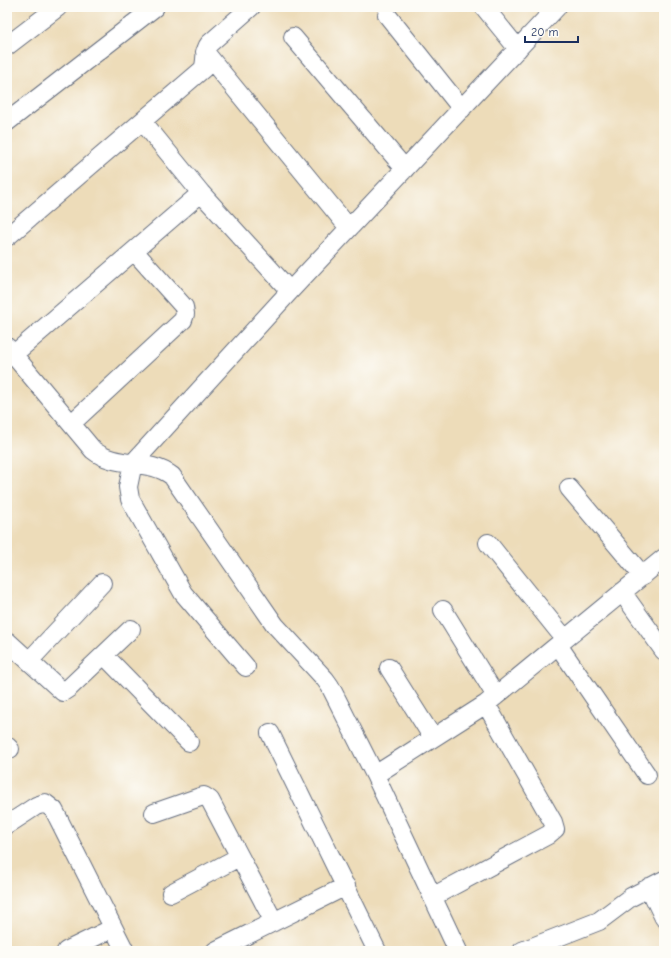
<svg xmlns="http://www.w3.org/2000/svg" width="671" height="958" font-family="'Comic Neue',sans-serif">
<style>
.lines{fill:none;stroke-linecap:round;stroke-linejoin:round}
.street-casing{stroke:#646c7e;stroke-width:20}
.street{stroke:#fff;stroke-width:18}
</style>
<rect width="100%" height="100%" fill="#fdfcf7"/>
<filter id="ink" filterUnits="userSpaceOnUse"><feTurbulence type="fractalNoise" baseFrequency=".025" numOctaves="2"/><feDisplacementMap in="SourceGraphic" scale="8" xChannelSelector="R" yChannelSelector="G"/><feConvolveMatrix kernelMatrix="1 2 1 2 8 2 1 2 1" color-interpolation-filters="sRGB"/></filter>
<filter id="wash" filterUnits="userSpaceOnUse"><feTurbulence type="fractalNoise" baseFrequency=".012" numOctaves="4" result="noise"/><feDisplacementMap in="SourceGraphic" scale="16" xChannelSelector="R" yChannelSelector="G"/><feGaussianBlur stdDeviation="0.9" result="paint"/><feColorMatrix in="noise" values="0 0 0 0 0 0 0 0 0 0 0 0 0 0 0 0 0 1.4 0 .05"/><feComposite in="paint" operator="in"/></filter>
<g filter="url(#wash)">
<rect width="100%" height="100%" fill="#eddcb9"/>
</g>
<g filter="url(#ink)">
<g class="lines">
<defs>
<path id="street" d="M484 7 518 49
M387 15 462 109
M293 37 405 169
M7 46 58 7
M205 52 349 228
M7 122 155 7
M143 122 201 193 290 291
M7 237 203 69C207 60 203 51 209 44L251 7
M7 347 93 450C116 469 149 458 172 476L275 625 325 679 330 686 375 775 458 951
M14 354 201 193
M72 423 183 320 185 314 184 307 134 251
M569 488 643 576
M488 543 565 639
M622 592 664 651
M443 610 496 696
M7 641 63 692 69 688 131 629
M558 645 647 775
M104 655 189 742
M29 661 102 583
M246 667 183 593 130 499 128 487 133 463 290 291 557 7
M389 668 433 738
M270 733 377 951
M7 746 10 749
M375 775 486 704 664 558
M154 813 200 797 204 796 210 800 274 922
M7 825 36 806 45 803 54 810 125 951
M649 887 664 918
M171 893 239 857
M432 897 548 835 555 829 553 822 486 704
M66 951 113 928
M215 951 346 886
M522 951 599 921 631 897 664 880"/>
</defs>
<use href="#street" class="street-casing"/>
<use href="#street" class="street"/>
</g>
</g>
<rect width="671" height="958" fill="none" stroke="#fdfcf7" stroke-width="24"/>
<path d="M525 36v6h53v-6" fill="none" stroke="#1b2f5e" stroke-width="2"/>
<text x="531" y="36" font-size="12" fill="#1b2f5e" stroke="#fdfcf7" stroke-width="3" paint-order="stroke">20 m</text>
</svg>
